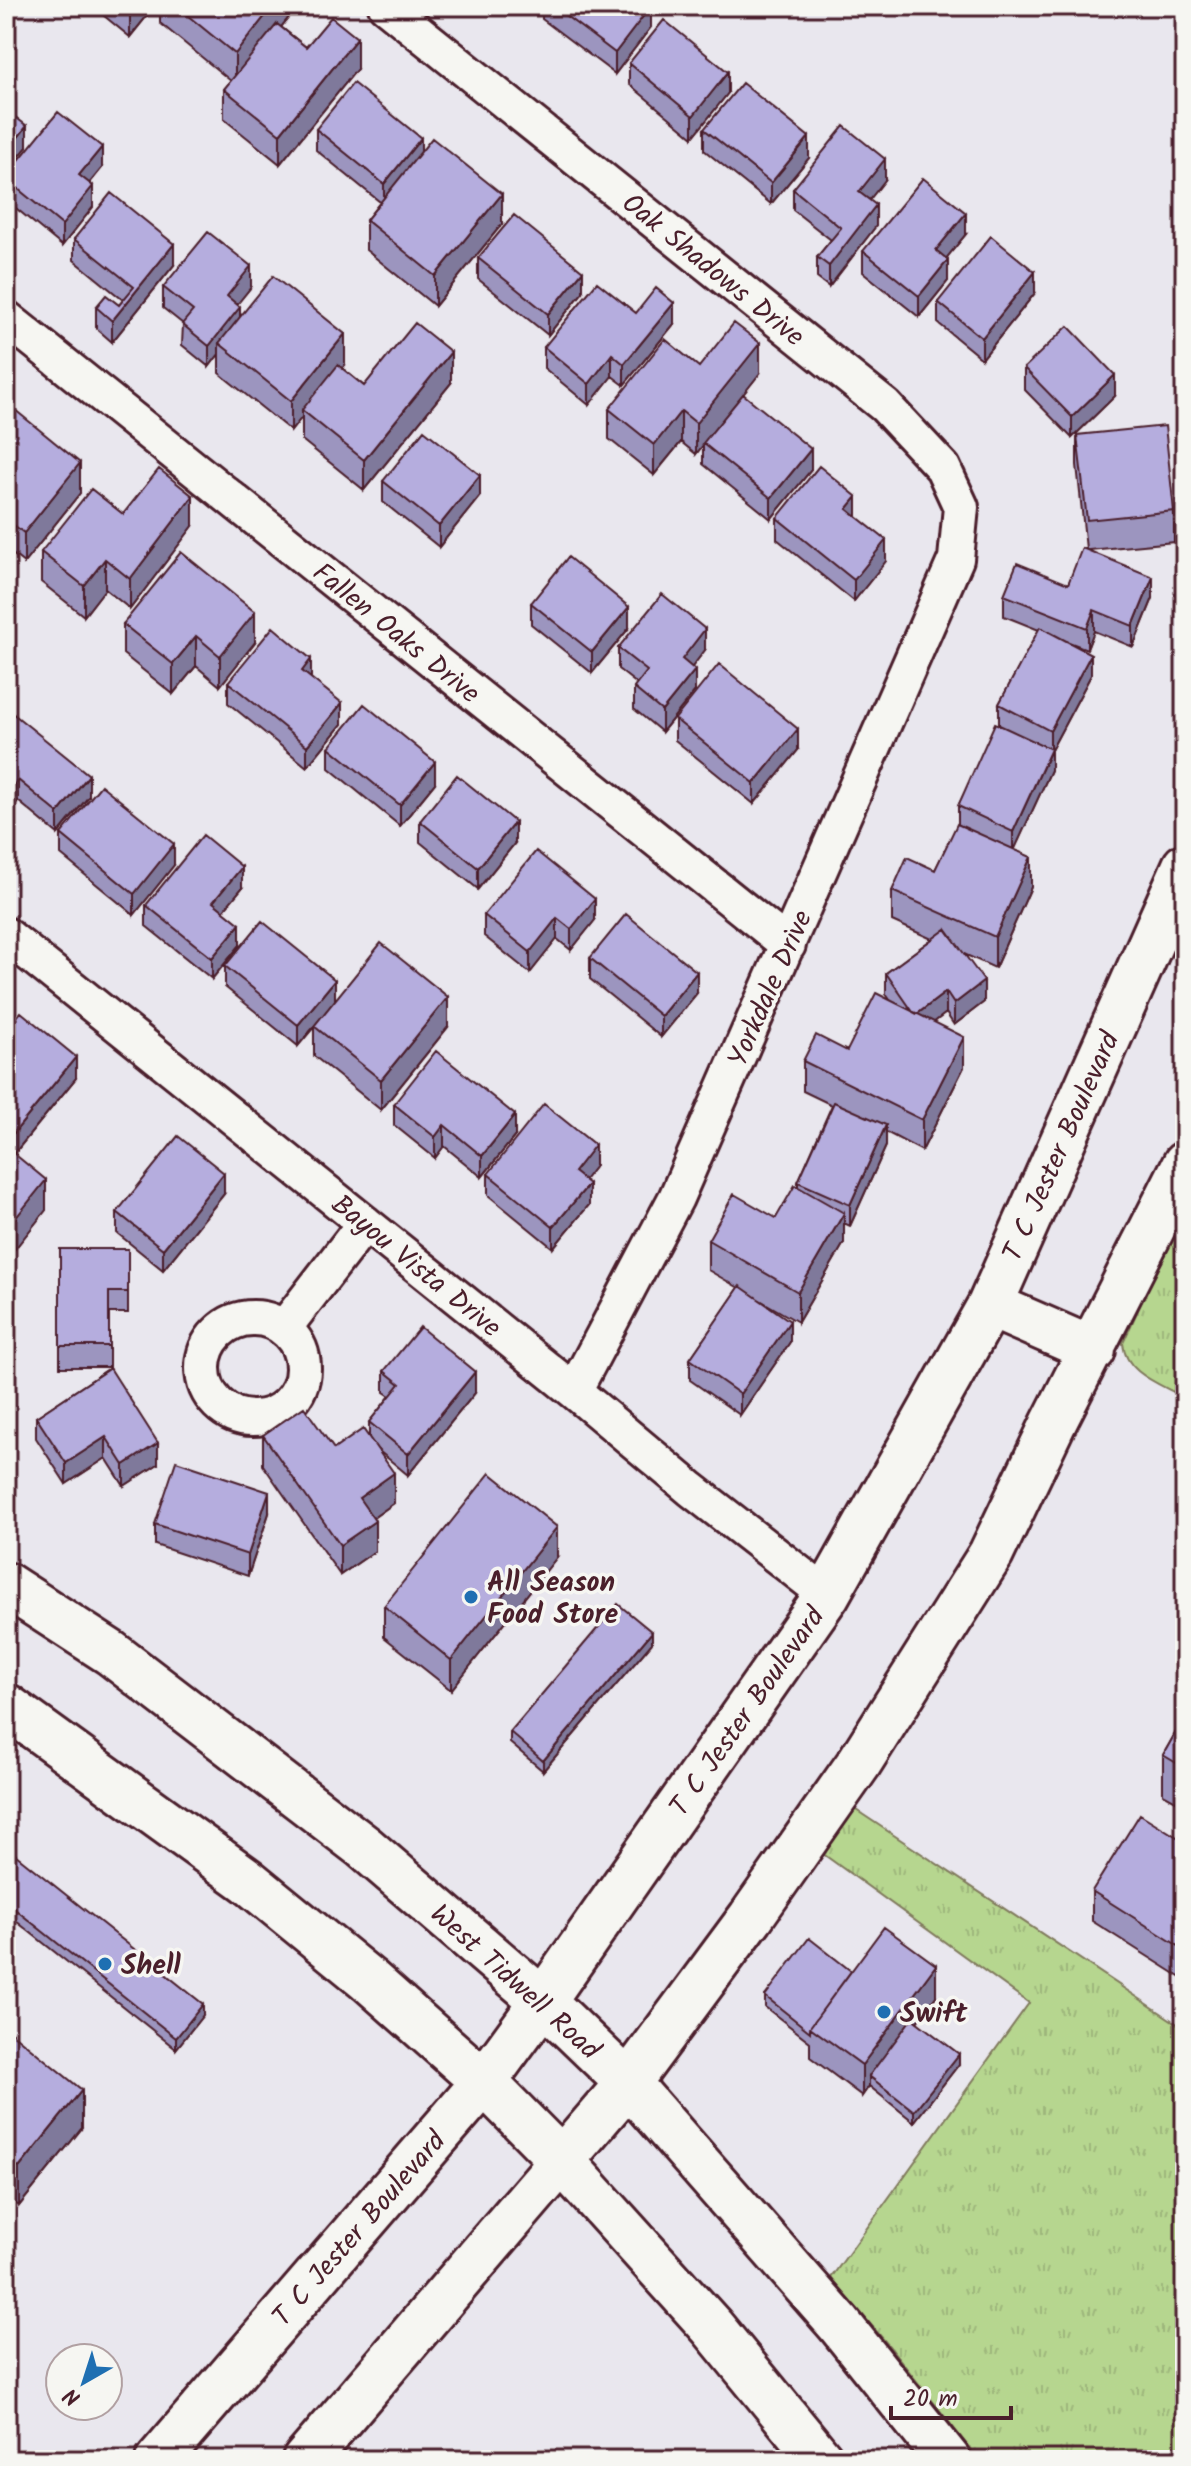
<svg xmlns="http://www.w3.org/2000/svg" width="1191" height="2466" font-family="Kalam,sans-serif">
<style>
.park{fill:url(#park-tufts);stroke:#807a5d;stroke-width:2}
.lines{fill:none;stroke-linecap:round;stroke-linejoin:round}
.minor-casing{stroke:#4a1f2b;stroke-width:40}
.secondary-casing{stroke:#4a1f2b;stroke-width:50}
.minor{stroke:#f6f6f2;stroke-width:34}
.secondary{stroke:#f6f6f2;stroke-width:44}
.wall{fill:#9c95bf;stroke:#4a1f2b;stroke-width:2}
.shaded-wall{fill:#7f799b;stroke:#4a1f2b;stroke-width:2}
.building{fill:#b5adde;stroke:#4a1f2b;stroke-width:2}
.poi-dot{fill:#1f6fb2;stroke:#f6f6f2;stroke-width:3}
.labels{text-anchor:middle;stroke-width:7;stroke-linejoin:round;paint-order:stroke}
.street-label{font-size:28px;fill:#4a1f2b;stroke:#f6f6f2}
.poi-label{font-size:28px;font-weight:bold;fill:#4a1f2b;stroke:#f6f6f2;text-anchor:start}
</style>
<defs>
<pattern id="park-tufts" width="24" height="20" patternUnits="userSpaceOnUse" patternTransform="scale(2)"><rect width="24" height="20" fill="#b6d68f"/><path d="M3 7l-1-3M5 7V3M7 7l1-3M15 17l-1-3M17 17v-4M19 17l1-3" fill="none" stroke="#9eb77c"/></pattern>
</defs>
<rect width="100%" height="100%" fill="#e9e7ee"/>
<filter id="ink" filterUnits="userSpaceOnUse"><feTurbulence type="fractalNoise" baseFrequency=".0125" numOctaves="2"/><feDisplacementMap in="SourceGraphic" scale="16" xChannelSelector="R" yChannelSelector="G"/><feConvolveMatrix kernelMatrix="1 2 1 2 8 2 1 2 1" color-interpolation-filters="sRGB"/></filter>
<g filter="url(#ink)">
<path class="park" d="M1185 1206V1398C1161 1384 1125 1374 1123 1343Z
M850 1806 1185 2029V2460H979L889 2346 831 2278 1029 2003 819 1851Z"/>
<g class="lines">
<defs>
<path id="minor" d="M386 6 885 406 943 468 961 507 956 559 676 1198 574 1391
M6 318 788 945
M6 935 574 1391 691 1489 827 1595
M203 1368a50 50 0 1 1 100 0a50 50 0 1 1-100 0Z
M284 1328 365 1223"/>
<path id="secondary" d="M990 1305 1093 1350
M6 1585 111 1653 364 1847 543 2001 628 2083 839 2324 948 2460
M6 1706 248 1881 368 1979 484 2082 561 2160 712 2327 821 2460
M158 2460 484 2082 543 2001 827 1595 990 1305 1185 866
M305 2460 628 2083 751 1917 859 1763 991 1554 1053 1424 1185 1164"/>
</defs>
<use href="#minor" class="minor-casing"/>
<use href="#secondary" class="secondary-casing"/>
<use href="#minor" class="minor"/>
<use href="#secondary" class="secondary"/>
</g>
<path class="wall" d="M92 6H155L130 37Z
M160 6H290V16L281 27 306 47 357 69 280 164 224 119V89L231 81 160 23Z
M542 6H651V27L615 74 542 19Z
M629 63 728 93 693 137 629 84Z
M316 129 421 151 502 224 435 306 366 250V220L380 202 316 150Z
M704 129 809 158 771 204 704 150Z
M102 168 90 183 93 207 62 246 6 200V176Z
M885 180 869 200 876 226 829 287 817 278V257L831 240 793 210V189Z
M966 234 946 258 948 281 919 317 863 272V251Z
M74 239 174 265 112 342 96 328V307L119 305 123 300 74 260Z
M478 258 583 292 548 335 478 279Z
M163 287H251L237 304 240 317 345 365 342 368 364 386 451 383 364 490 302 440V417L291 431 219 373V354L209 367 182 345 183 324 163 308Z
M1035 293 982 359 938 323V302Z
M636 313 674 324 624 385 612 376 589 405 544 368V347Z
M699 367 760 373 743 394 811 470 771 519 703 464V445L696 454 681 442 654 475 609 439V409Z
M1024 368 1115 396 1072 438 1024 389Z
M6 408 80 493 24 563 6 549Z
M1077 435 1174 511V542L1089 550 1153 598 1133 647 1094 631 1087 649 1069 642 1091 675 1051 750V770L1014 850 1031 887 995 968 964 954 984 1002 954 1025 946 1013 934 1022 964 1067 922 1151 886 1132V1146L850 1226 844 1223V1243L798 1322 760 1300 790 1342 740 1415 690 1380V1359L739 1288 708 1270V1240L776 1218 798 1187V1182L832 1105 803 1091V1061L847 1051 890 1000 886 994V973L932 939 892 921V891L935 870 958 824V806L999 725V704L1039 630 1004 616V595L1068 584 1086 549 1077 465Z
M383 481 480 496 439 547 383 502Z
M123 514 193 526 130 609 105 589 84 616 41 582V552Z
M777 518 886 561 854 601 777 539Z
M531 603 629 628 592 673 531 624Z
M123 624 255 642 220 686 196 666 173 694 123 654Z
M618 648 705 650 692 667 695 691 662 732 634 709V688L637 684 618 669Z
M311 679 342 724 307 767 228 703V682Z
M6 718 89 796 58 834 18 801 6 815Z
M675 719 798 750 754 804 675 740Z
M329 747 435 783 400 826 329 768Z
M420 821 515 843 478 889 420 842Z
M61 834 174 865 134 915 61 855Z
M242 888 223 910 240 945 212 979 146 926V905Z
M484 915 595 920 571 950 557 939 530 973 484 936Z
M590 958 697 993 661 1037 590 979Z
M225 966 335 1000 448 1027 381 1110 314 1056V1027L298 1046 225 987Z
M6 1031 76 1078 14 1154 46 1210 6 1260Z
M394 1104 515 1136 482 1177 444 1146 435 1158 394 1125Z
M595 1166 584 1180 589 1205 553 1248 488 1195V1174Z
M224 1194 163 1270 117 1233V1212Z
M60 1249H128V1313H109V1367H60Z
M110 1368 158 1464 124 1486 106 1458 66 1484 36 1438V1417Z
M384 1371 475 1393 408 1475 379 1451 394 1503 373 1518 375 1551 340 1575 263 1465V1435L334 1449 369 1437V1422L390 1396 384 1392Z
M269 1513 248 1576 155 1545V1524Z
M557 1557 451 1690 384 1637V1606Z
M652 1643 543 1771 510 1743V1732Z
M1185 1716V1806L1163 1794V1755Z
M1185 1842V1980L1092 1921V1891Z
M6 1847 203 2015 176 2049 6 1913Z
M851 1971 936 1996 917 2022 959 2064 914 2122 869 2086 862 2096 810 2057V2042L765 2007V1996Z
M6 2028 82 2128 19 2206 6 2196Z"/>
<path class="shaded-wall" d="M138 6H155L130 37V16Z
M273 6H290V16L235 84V54Z
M651 6V27L615 74V53Z
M357 38V69L280 164V134Z
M728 72V93L693 137V116Z
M27 126V147L6 173V152Z
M809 137V158L771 204V183Z
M421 138V159L384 205V184Z
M102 147V168L79 196V175Z
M885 159V180L859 213V192Z
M93 186V207L62 246V225Z
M502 194V224L435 306V276Z
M876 205V226L829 287V266Z
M966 213V234L936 271V250Z
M174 244V265L112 342V321Z
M948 260V281L919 317V296Z
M251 266V287L227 317V296Z
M583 271V292L548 335V314Z
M1035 272V293L982 359V338Z
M674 303V324L624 385V364Z
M240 307V328L219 343V354L209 367V346Z
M345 334V365L306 413 302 410V417L291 431V401Z
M760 343V373L696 454V423Z
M451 352V383L364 490V460Z
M612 354V376L589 405V384Z
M1115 375V396L1072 438V417Z
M681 411V442L654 475V445Z
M811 449V470L771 519V498Z
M80 463V493L24 563V533Z
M480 475V496L439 547V526Z
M193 496V526L130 609V579Z
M857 497V518L847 509Z
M886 540V561L854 601V580Z
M105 559V589L84 616V586Z
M1153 577V598L1133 647V626Z
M629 607V628L592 673V652Z
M1094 610V631L1087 649V628Z
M255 612V642L220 686V656Z
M705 629V650L682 680V659Z
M196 636V666L173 694V664Z
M1091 654V675L1051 750V770L1013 853V832L1050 752V731Z
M311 659V680L302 671Z
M695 670V691L662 732V711Z
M342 703V724L307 767V746Z
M798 729V750L754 804V783Z
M435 762V783L400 826V805Z
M89 775V796L58 834V813Z
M18 780V801L6 816V794Z
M515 822V843L478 889V868Z
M174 844V865L134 915V894Z
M1031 857V887L995 968V937Z
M242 867V888L213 923V902Z
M595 899V920L571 950V929Z
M557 918V939L530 973V952Z
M240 924V945L212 979V958Z
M697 972V993L661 1037V1016Z
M335 980V1001L298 1046V1025Z
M984 981V1002L954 1025V1004Z
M946 992V1013L916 1036V1015Z
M448 997V1027L381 1110V1080Z
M964 1037V1067L922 1151V1120Z
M76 1057V1078L13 1155V1134Z
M515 1115V1136L482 1177V1156Z
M444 1125V1146L435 1158V1137Z
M886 1125V1146L850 1226V1205Z
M595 1145V1166L574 1193V1172Z
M224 1173V1194L163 1270V1249Z
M46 1180V1210L6 1260V1230Z
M589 1184V1205L553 1248V1227Z
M844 1213V1243L798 1322V1292Z
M790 1321V1342L740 1415V1394Z
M475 1372V1393L408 1475V1454Z
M106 1437V1458L66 1484V1463Z
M158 1443V1464L124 1486V1465Z
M394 1473V1503L359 1528V1498Z
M269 1492V1513L248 1576V1555Z
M375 1521V1551L340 1575V1545Z
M557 1527V1557L451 1690V1660Z
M652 1632V1643L543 1771V1761Z
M936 1965V1996L874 2080 869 2076V2086L862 2096V2065Z
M203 2004V2015L176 2049V2038Z
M959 2054V2064L914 2122V2111Z
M82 2090V2128L19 2206V2168Z"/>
<path class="building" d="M118 6H138L130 16Z
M176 6H273L235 54Z
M553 6H651L615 53Z
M331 17 357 38 280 134 224 89 277 24 306 47Z
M664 20 728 72 693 116 629 63Z
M353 83 421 138 384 184 316 129Z
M742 83 809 137 771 183 704 129Z
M6 110 27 126 6 152Z
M58 112 102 147 79 175 93 186 62 225 6 179V176Z
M844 126 885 159 859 192 876 205 829 266 817 257 841 228 793 189Z
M432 138 502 194 435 276 366 220Z
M923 178 966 213 936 250 948 260 919 296 863 251Z
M111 193 174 244 112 321 96 307 106 295 119 305 134 287 74 239Z
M514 215 583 271 548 314 478 258Z
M208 232 251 266 227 296 240 307 209 346 182 324 193 311 163 287Z
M991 236 1035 272 982 338 938 302Z
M273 276 345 334 291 401 219 343Z
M597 282 636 313 656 288 674 303 624 364 612 354 589 384 544 347Z
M415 323 451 352 364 460 302 410 338 365 364 386Z
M734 323 760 343 696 423 681 411 654 445 609 409 665 339 699 367Z
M1068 326 1115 375 1072 417 1024 368Z
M743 394 811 449 771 498 703 443Z
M9 405 80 463 24 533 6 519V408Z
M1165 426 1174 511 1087 520 1077 435Z
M424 430 480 475 439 526 383 481Z
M819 466 857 497 847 509 886 540 854 580 777 518Z
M159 469 193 496 130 579 105 559 84 586 41 552 91 489 123 514Z
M1082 548 1153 577 1133 626 1094 610 1087 628 1004 595 1017 563 1068 584Z
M181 552 255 612 220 656 196 636 173 664 123 624Z
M568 557 629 607 592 652 531 603Z
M662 594 705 629 682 659 695 670 662 711 634 688 647 671 618 648Z
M273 627 311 659 302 671 342 703 307 746 228 682Z
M1040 627 1091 654 1050 731 999 704Z
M719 664 798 729 754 783 675 719Z
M364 704 435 762 400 805 329 747Z
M11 712 89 775 58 813 18 780 6 794V718Z
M995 723 1051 749 1013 832 958 806Z
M457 775 515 822 478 868 420 821Z
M101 785 174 844 134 894 61 834Z
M957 824 1031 857 995 937 892 891 907 857 935 870Z
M203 835 242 867 213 902 240 924 212 958 146 905Z
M536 851 595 899 571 929 557 918 530 952 484 915Z
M626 914 697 972 661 1016 590 958Z
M262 921 335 980 298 1025 225 966Z
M946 929 984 981 954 1004 946 992 917 1014 913 1012 886 973Z
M381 943 448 997 381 1080 314 1026Z
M876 993 964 1037 922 1120 803 1061 816 1035 847 1051Z
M21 1012 76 1057 13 1134 6 1128V1066L8 1064 6 1062V1031Z
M436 1051 515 1115 482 1156 444 1125 435 1137 394 1104Z
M834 1102 886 1125 850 1205 798 1182Z
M544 1104 595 1145 574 1172 589 1184 553 1227 488 1174Z
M178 1136 224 1173 163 1249 117 1212Z
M6 1147 46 1180 6 1230Z
M795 1185 844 1213 798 1292 708 1240 734 1194 776 1218Z
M60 1249H128V1292H109V1346H60Z
M740 1286 790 1321 740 1394 690 1359Z
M420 1327 475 1372 408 1454 369 1422 400 1384 384 1371Z
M110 1368 158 1443 124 1465 106 1437 66 1463 36 1417Z
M304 1407 334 1449 363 1429 394 1473 359 1498 375 1521 340 1545 263 1435Z
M176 1461 269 1492 248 1555 155 1524Z
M490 1473 557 1527 451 1660 384 1606Z
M618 1604 652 1632 543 1761 510 1732Z
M1185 1716V1768L1163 1755Z
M1140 1814 1185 1842V1950L1092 1891Z
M6 1847 203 2004 176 2038 6 1902Z
M884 1927 936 1965 862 2065 810 2027Z
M809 1938 851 1971 810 2027V2032L765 1996Z
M912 2018 959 2054 914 2111 869 2076Z
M6 2028 82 2090 19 2168 6 2158Z"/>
</g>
<g class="poi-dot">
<circle cx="471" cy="1597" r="8"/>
<circle cx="105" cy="1964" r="8"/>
<circle cx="884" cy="2012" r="8"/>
</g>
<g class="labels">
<g class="street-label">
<text transform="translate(714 269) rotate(39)" y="10">Oak Shadows Drive</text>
<text transform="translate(397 632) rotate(39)" y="10">Fallen Oaks Drive</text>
<text transform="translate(769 988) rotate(-66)" y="10">Yorkdale Drive</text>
<text transform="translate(1060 1146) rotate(-66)" y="10">T C Jester Boulevard</text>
<text transform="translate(417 1265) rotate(39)" y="10">Bayou Vista Drive</text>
<text transform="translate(746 1711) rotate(-55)" y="10">T C Jester Boulevard</text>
<text transform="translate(516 1981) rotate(42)" y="10">West Tidwell Road</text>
<text transform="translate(358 2228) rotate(-49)" y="10">T C Jester Boulevard</text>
</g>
<g class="poi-label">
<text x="487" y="1591">All Season<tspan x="487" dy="32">Food Store</tspan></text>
<text x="121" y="1974">Shell</text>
<text x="900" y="2022">Swift</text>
</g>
</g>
<rect width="1191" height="2466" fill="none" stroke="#f6f6f2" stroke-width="32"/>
<rect x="16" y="16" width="1159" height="2434" fill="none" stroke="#4a1f2b" stroke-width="3" filter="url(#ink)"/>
<g transform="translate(84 2382) rotate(219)"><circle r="38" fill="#f6f6f2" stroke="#b1a0a2" stroke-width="2"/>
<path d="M0-6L14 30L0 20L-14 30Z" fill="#1f6fb2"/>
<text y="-12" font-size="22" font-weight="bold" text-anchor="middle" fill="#4a1f2b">N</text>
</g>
<path d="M891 2406v12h120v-12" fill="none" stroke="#4a1f2b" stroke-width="4"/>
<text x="903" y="2406" font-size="24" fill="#4a1f2b" stroke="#f6f6f2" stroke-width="6" paint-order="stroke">20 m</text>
</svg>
